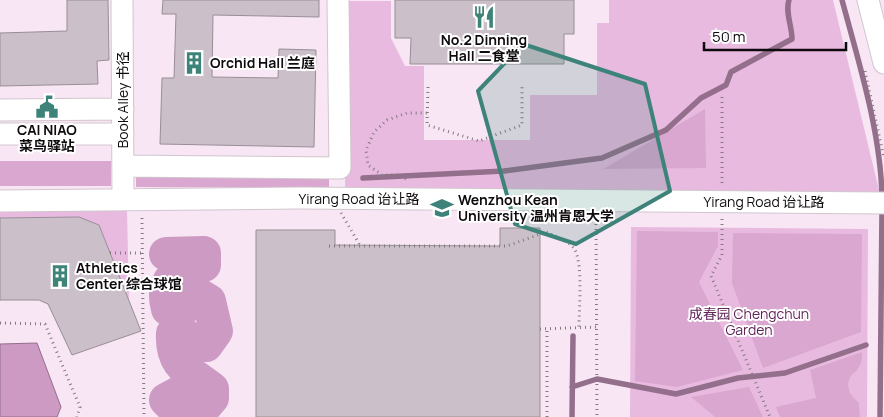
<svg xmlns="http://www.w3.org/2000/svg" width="884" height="417" font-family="Manrope,'Noto Sans SC',sans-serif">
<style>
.built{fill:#f8e6f4}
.green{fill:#e9bae0}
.forest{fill:#d9a7cf}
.water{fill:#cc9ac3;stroke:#936f8c}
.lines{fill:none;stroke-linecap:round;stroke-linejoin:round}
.stream{stroke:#936f8c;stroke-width:5.5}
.river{stroke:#cc9ac3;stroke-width:34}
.building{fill:#cbc0c9;stroke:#988e96}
.minor-casing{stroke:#d1c6ce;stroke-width:23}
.path{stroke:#827b80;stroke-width:3;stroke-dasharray:1 4;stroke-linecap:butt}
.minor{stroke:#fff;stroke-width:21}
.path-bridge{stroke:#827b80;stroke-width:3;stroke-dasharray:1 4;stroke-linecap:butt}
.marked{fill:#3e8379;fill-opacity:0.2;stroke:#3e8379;stroke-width:4;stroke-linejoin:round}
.labels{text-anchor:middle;stroke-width:4;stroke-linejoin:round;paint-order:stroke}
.poi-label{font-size:14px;font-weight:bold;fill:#0e0a0d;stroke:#fff;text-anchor:start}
.street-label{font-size:14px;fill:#0e0a0d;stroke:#fff}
.park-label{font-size:14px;fill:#612559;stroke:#fff}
</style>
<rect width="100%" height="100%" fill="#fff6fd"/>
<path class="built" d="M0 0H884V417H0Z"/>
<path class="green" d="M609 0H833L880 194 345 189 347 1H391V38L405 66H424V140H530V95H597V23H609Z
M0 209H127L129 300 99 225 79 217 0 218Z
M631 227 868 229 867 417H630Z"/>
<path class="forest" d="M705 109 706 168 603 169Z
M0 161H111V186H0Z
M136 172 329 173V188L136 187Z
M637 231 718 232V246L699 282 743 370 677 387 635 381Z
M733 233 862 234 861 332 763 368 732 283Z
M862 352C862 358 862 362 859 367 857 371 853 373 851 376 844 387 851 396 859 403L860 417H780L776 407 816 398 810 370Z
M749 387 763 417H715L691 397Z"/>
<path class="water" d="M37 343 61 407 57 417H0V344Z"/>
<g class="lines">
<path class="stream" d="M842 0C859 63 881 133 882 198
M363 178 504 171 602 158 666 130 701 98 726 85 731 72 792 39C792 26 785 12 789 0
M572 387 597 379 676 394 738 378 785 373 866 345
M572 417 573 336
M880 417 882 208"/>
<path class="river" d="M166 254 204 253V265C177 267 160 280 168 309H183L189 302 199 295 209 301 216 331 206 345C192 345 189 337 179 331L173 333C171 366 189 371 212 389V398L206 405 179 393 166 400 176 410"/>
</g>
<path class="building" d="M67 0H108L109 60 97 61 98 84 0 86V33L67 31Z
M163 0H319V17L213 15 212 77 278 78 279 49 316 50 314 147 160 144 162 78H174L176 14H162Z
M395 0H574V34H564V64H410L411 38H395Z
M79 217 99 225 141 331 72 355 48 304 39 300H0V218Z
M500 228H540V417H256V230H335V245L500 246Z"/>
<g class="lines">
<defs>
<path id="minor" d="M122 0 123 200
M868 0 884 63
M0 110 123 109
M0 134H123
M123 166 340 168 338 0
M0 201 301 198 884 203"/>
</defs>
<use href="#minor" class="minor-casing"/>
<path class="path" d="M865 71 884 158
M428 87 427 125 479 141 522 125V87
M406 179 401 175H382L368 165 366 150 374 132 387 120 407 113H427
M722 183V96
M142 218 144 417
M596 219 597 417
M722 219V255L711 276 770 417
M329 246H507L546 232C555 236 570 241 575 250 583 265 579 310 579 327
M110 253H142
M0 323 45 324 80 407 77 417
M540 329 596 327
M547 417V329"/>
<use href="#minor" class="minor"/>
<path class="path-bridge" d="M341 213 361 247"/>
</g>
<path class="marked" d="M523 44 645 84 670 191 576 244 515 224 478 91Z"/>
<defs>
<symbol id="restaurant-bare" viewBox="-9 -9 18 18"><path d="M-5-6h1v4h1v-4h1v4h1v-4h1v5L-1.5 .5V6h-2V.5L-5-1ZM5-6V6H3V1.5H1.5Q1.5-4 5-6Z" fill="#3e8379" stroke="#fff" stroke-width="2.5" paint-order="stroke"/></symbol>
<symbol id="building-bare" viewBox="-9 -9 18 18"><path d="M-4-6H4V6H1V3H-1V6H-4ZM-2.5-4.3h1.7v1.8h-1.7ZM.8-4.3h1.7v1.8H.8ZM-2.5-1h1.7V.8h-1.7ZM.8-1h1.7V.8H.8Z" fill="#3e8379" stroke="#fff" stroke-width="2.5" paint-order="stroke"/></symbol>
<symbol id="civic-bare" viewBox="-9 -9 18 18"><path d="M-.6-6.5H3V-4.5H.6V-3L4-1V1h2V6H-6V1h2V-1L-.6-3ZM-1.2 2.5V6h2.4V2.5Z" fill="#3e8379" stroke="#fff" stroke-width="2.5" paint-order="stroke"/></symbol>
<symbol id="university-bare" viewBox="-9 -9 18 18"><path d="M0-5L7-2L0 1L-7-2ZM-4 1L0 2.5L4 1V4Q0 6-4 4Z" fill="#3e8379" stroke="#fff" stroke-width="2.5" paint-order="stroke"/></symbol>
</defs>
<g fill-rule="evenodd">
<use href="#restaurant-bare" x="468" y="1" width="32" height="32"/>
<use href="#building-bare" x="178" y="47" width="32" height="32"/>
<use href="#civic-bare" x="31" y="91" width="32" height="32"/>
<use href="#university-bare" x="426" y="192" width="32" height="32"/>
<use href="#building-bare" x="44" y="260" width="32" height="32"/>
</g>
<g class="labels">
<g class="poi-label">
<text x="484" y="45" text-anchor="middle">No.2 Dinning<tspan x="484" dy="16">Hall 二食堂</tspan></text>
<text x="210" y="68">Orchid Hall 兰庭</text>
<text x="47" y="135" text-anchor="middle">CAI NIAO<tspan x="47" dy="16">菜鸟驿站</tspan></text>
<text x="458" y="205">Wenzhou Kean<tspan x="458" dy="16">University 温州肯恩大学</tspan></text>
<text x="76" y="273">Athletics<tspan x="76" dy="16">Center 综合球馆</tspan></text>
</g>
<g class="street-label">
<text transform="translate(123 100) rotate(-90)" y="5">Book Alley 书径</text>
<text x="359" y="204">Yirang Road 诒让路</text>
<text x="764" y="207">Yirang Road 诒让路</text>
</g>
<g class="park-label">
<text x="749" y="319">成春园 Chengchun<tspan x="749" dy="16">Garden</tspan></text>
</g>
</g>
<path d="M704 42v8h142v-8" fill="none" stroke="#0e0a0d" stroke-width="2.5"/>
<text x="712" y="42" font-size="15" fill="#0e0a0d" stroke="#ffffff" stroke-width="4" paint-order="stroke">50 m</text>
</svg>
